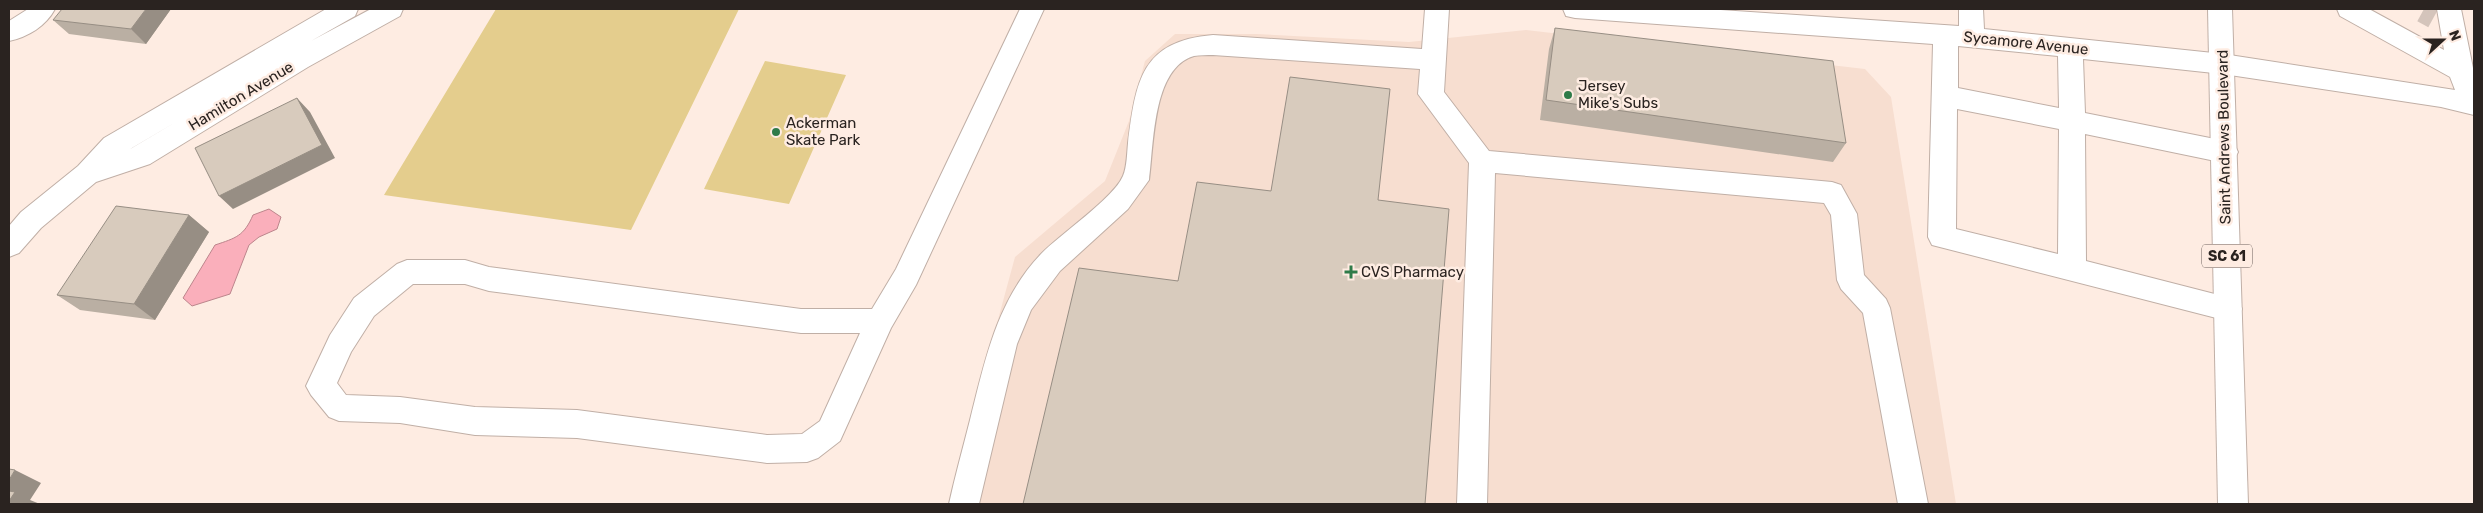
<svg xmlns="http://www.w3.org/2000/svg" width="2483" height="513" font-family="Rubik,sans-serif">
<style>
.built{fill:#f7ded0}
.green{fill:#e4cd8d}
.water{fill:#faafbb;stroke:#bc858c}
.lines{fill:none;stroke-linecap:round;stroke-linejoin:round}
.minor-tunnel{stroke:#d4c4bb;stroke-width:28;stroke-dasharray:28 14;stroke-linecap:butt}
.minor-casing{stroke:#c0afa6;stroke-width:2}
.major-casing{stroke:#c0afa6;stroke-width:2}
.minor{fill:#fff;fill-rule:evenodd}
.major{fill:#fff;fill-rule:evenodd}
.wall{fill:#baafa3}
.shaded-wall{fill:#978e84}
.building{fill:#d8cbbd;stroke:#978e84}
.poi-dot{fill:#2f7b49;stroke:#feece2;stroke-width:2}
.labels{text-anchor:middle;stroke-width:5;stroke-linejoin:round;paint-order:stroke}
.shield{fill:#feece2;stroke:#6a5f5a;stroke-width:1}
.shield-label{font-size:14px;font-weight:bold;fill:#2a2320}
.street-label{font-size:15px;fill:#2a2320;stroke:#feece2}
.poi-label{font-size:15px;fill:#2a2320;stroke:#feece2;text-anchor:start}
</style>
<rect width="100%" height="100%" fill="#feece2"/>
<path class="built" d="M1526 30 1865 69 1891 97 1956 504H948L1015 257 1105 181 1129 121 1145 61 1175 34H1256L1409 42Z"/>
<path class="green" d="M496 9H739L631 230 384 195Z
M765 61 846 75 789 204 704 189Z"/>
<path class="water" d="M269 209 281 217 277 229 259 237 249 245 230 294 192 306 183 298 215 245C236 238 244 236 253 215Z"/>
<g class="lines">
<path class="minor-tunnel" d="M2424 9 2435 15"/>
<defs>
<path id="minor" d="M28 9H55C46 26 28 37 9 41V21Z
M326 9H358L355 16 311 41 371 9H403L400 16 308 67 150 164 96 182 41 228 19 253 9 257V226L21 212 78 166 104 138ZM181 119 132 148 130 149Z
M1020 9H1044L916 285 891 328 840 441 818 458 807 462 767 463 577 438 475 435 400 423 339 421 329 417 311 395 306 386 330 335 354 298 397 264 407 260H465L489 267 801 309H872L896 269ZM413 284H465L489 291 801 333H860L820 421 802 434 767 435 577 410 475 407 400 397 346 395 337 383 351 352 374 316Z
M1425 9H1449L1444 92 1489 151 1832 182 1841 185 1857 214 1864 275 1886 299 1890 308 1928 504H1898L1863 313 1841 289 1837 280 1831 215 1824 203 1495 173 1487 504H1457L1469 163 1418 94 1420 69 1213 55C1207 55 1200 55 1194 56 1152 68 1154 145 1149 180L1128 209 1060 271 1031 310 1017 344 979 504H949C955 476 963 448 970 420 985 360 997 300 1041 254 1059 235 1114 198 1123 176 1127 167 1127 153 1128 143 1136 81 1141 41 1213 35L1422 49Z
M1563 9H1706L1959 26V9H1983L1984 29 2223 54 2455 90 2450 77 2340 16 2337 9H2369L2444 50 2437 9H2461L2474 73V115L2441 107 2223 74 2083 59 2085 113 2225 141 2234 144 2238 152 2234 160 2225 163 2085 134 2086 261 2238 300 2242 309 2238 318 2228 321 1932 245 1928 237 1933 44 1575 18 1566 16ZM1958 46 2058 56 2059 108 1958 88ZM1957 109 2059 129 2058 254 1956 229Z"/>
<path id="major" d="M2208 9H2232L2248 504H2218Z"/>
</defs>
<use href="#minor" class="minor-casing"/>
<use href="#major" class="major-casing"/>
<use href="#minor" class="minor"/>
<use href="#major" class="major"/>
</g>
<path class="wall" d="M171 9 146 44 69 34 53 20Z
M1555 28 1846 143 1833 162 1540 120 1549 49Z
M189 215 209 232 155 320 80 310 57 295Z"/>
<path class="shaded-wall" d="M146 9H171L146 44 131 29Z
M297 98 310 112 335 158 233 209 219 196Z
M189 215 209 232 155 320 134 304Z
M15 470 41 483 30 500 40 504H9V480Z"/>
<path class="building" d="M62 9H146L131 29 53 20Z
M1555 28 1833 61 1846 143 1546 100Z
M1290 77 1390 89 1378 200 1449 209 1425 504H1023L1079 268 1178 281 1197 182 1271 191Z
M297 98 322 145 219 196 195 148Z
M116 206 189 215 134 304 57 295Z
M9 469 15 470 9 480Z
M9 491 15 492 9 501Z"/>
<g class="poi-dot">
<circle cx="1568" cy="95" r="5"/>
<circle cx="776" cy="132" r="5"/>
<path d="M1348.5 264.5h5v5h5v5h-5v5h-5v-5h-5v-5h5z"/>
</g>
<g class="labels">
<rect class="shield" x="2202" y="244.5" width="50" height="23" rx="4"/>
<g class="shield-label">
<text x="2227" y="261">SC 61</text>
</g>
<g class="street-label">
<text transform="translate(2026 43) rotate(6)" y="5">Sycamore Avenue</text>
<text transform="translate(241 96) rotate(-31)" y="5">Hamilton Avenue</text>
<text transform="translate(2224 137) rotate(-91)" y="5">Saint Andrews Boulevard</text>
</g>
<g class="poi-label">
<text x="1578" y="91">Jersey<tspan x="1578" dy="17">Mike's Subs</tspan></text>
<text x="786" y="128">Ackerman<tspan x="786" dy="17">Skate Park</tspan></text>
<text x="1361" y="277">CVS Pharmacy</text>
</g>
</g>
<rect width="2483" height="513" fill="none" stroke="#2a2320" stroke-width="20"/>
<g transform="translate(2443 40) rotate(69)" stroke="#feece2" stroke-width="4" paint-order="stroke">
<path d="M0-4L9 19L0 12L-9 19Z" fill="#2a2320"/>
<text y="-8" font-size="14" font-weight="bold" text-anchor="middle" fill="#2a2320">N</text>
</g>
</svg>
